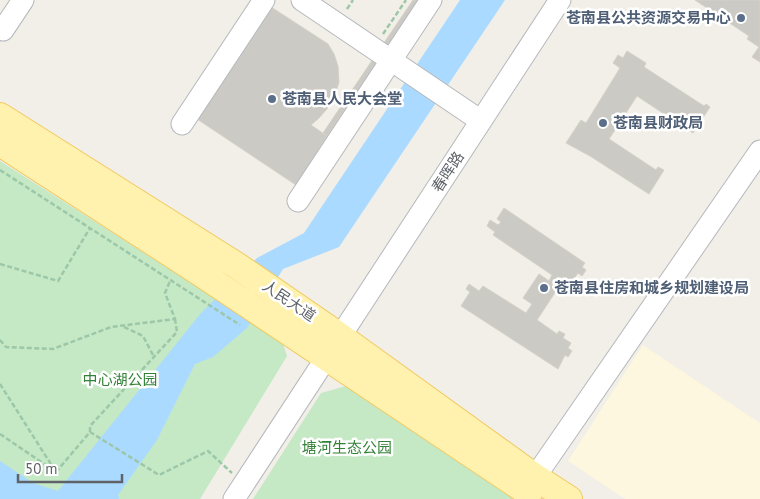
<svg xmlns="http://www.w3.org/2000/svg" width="760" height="499" font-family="'PT Sans','Noto Sans SC',sans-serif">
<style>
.commercial{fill:#fef7e0}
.green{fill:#c5e8c5}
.water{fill:#aadaff}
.building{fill:#cccac5;stroke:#d6d1c6}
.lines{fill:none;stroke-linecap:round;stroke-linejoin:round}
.minor-casing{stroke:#b5b8bc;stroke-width:23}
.major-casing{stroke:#f2c960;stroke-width:28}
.path{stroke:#9cc7a9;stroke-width:2.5;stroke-dasharray:5 2.5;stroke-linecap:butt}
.minor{stroke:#fff;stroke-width:21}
.major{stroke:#fff2af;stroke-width:26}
.service-dot{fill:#5c6f8a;stroke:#fff;stroke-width:2}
.labels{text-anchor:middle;stroke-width:5;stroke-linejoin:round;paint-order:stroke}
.service-label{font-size:15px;font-weight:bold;fill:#4e5e75;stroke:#fff;text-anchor:start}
.street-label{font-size:15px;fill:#5f6368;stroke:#fff}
.park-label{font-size:15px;fill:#348238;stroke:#fff}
</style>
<rect width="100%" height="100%" fill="#f1efe8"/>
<path class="commercial" d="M643 345 760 423V499H625L568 461Z"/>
<path class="green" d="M0 161 282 341 287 356 200 499H0Z
M346 386 515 499H253L321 393Z"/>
<path class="water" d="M460 0H505L339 247 283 269 247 328 213 357 195 364 157 440 118 495 119 499H0V461L33 483 58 491 201 313 257 258 304 233Z"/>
<path class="building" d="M413 0H418L327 136 323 133Z
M695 0H760V62L752 57 759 47 747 39 749 36Z
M271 7 328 44 334 54 338 66 339 82 333 102 319 118 311 125 327 136 296 185 197 119Z
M627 51 646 63 644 67 704 106 706 104 710 107 693 133 637 96 609 139 656 170 658 167 664 170 649 194 590 156 566 143 581 120 586 123 620 68 613 63 618 55 623 58Z
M504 208 585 263 582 267 586 270 582 276 578 273 569 286 562 282 537 320 557 334 559 331 565 334 563 338 571 343 568 348 572 351 568 357 565 355 558 369 461 306 470 292 466 289 469 284 479 291 483 286 526 313 532 304 523 298 539 274 549 281 552 275 493 235 495 232 487 226 490 220 498 225 501 222 497 219Z"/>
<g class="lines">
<defs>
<path id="minor" d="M302 0 481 121
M0 27 3 30 23 0
M182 124 264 0
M298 201 431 0
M535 477 760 151
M234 499 560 0"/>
<path id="major" d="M0 116 236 265 341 337 535 477 569 499
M0 143 202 274 529 493"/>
</defs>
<use href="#minor" class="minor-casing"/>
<use href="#major" class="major-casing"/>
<path class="path" d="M347 9 353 0
M383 34 406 0
M0 170 240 325
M0 264 58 281 90 228
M124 327 143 336 154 357
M0 340 6 347 53 349 111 327 175 319 165 293 170 281
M0 384 54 469
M90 432V426L177 332 175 319
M0 434 56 472 90 432 159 475 208 451 232 473"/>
<use href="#minor" class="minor"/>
<use href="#major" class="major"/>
</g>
<g class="service-dot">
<circle cx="741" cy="18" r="5"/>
<circle cx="272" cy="99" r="5"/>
<circle cx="603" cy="123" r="5"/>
<circle cx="544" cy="288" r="5"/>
</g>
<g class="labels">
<g class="service-label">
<text x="731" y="23" text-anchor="end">苍南县公共资源交易中心</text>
<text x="282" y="104">苍南县人民大会堂</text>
<text x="613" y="128">苍南县财政局</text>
<text x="554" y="293">苍南县住房和城乡规划建设局</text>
</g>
<g class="street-label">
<text transform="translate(448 172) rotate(-57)" y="5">春晖路</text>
<text transform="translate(289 301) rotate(34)" y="5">人民大道</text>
</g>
<g class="park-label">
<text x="120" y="385">中心湖公园</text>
<text x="347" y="453">塘河生态公园</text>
</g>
</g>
<path d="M18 474v8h104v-8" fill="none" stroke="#5f6368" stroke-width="2.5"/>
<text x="25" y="474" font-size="15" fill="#5f6368" stroke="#ffffff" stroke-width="4" paint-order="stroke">50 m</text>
</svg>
